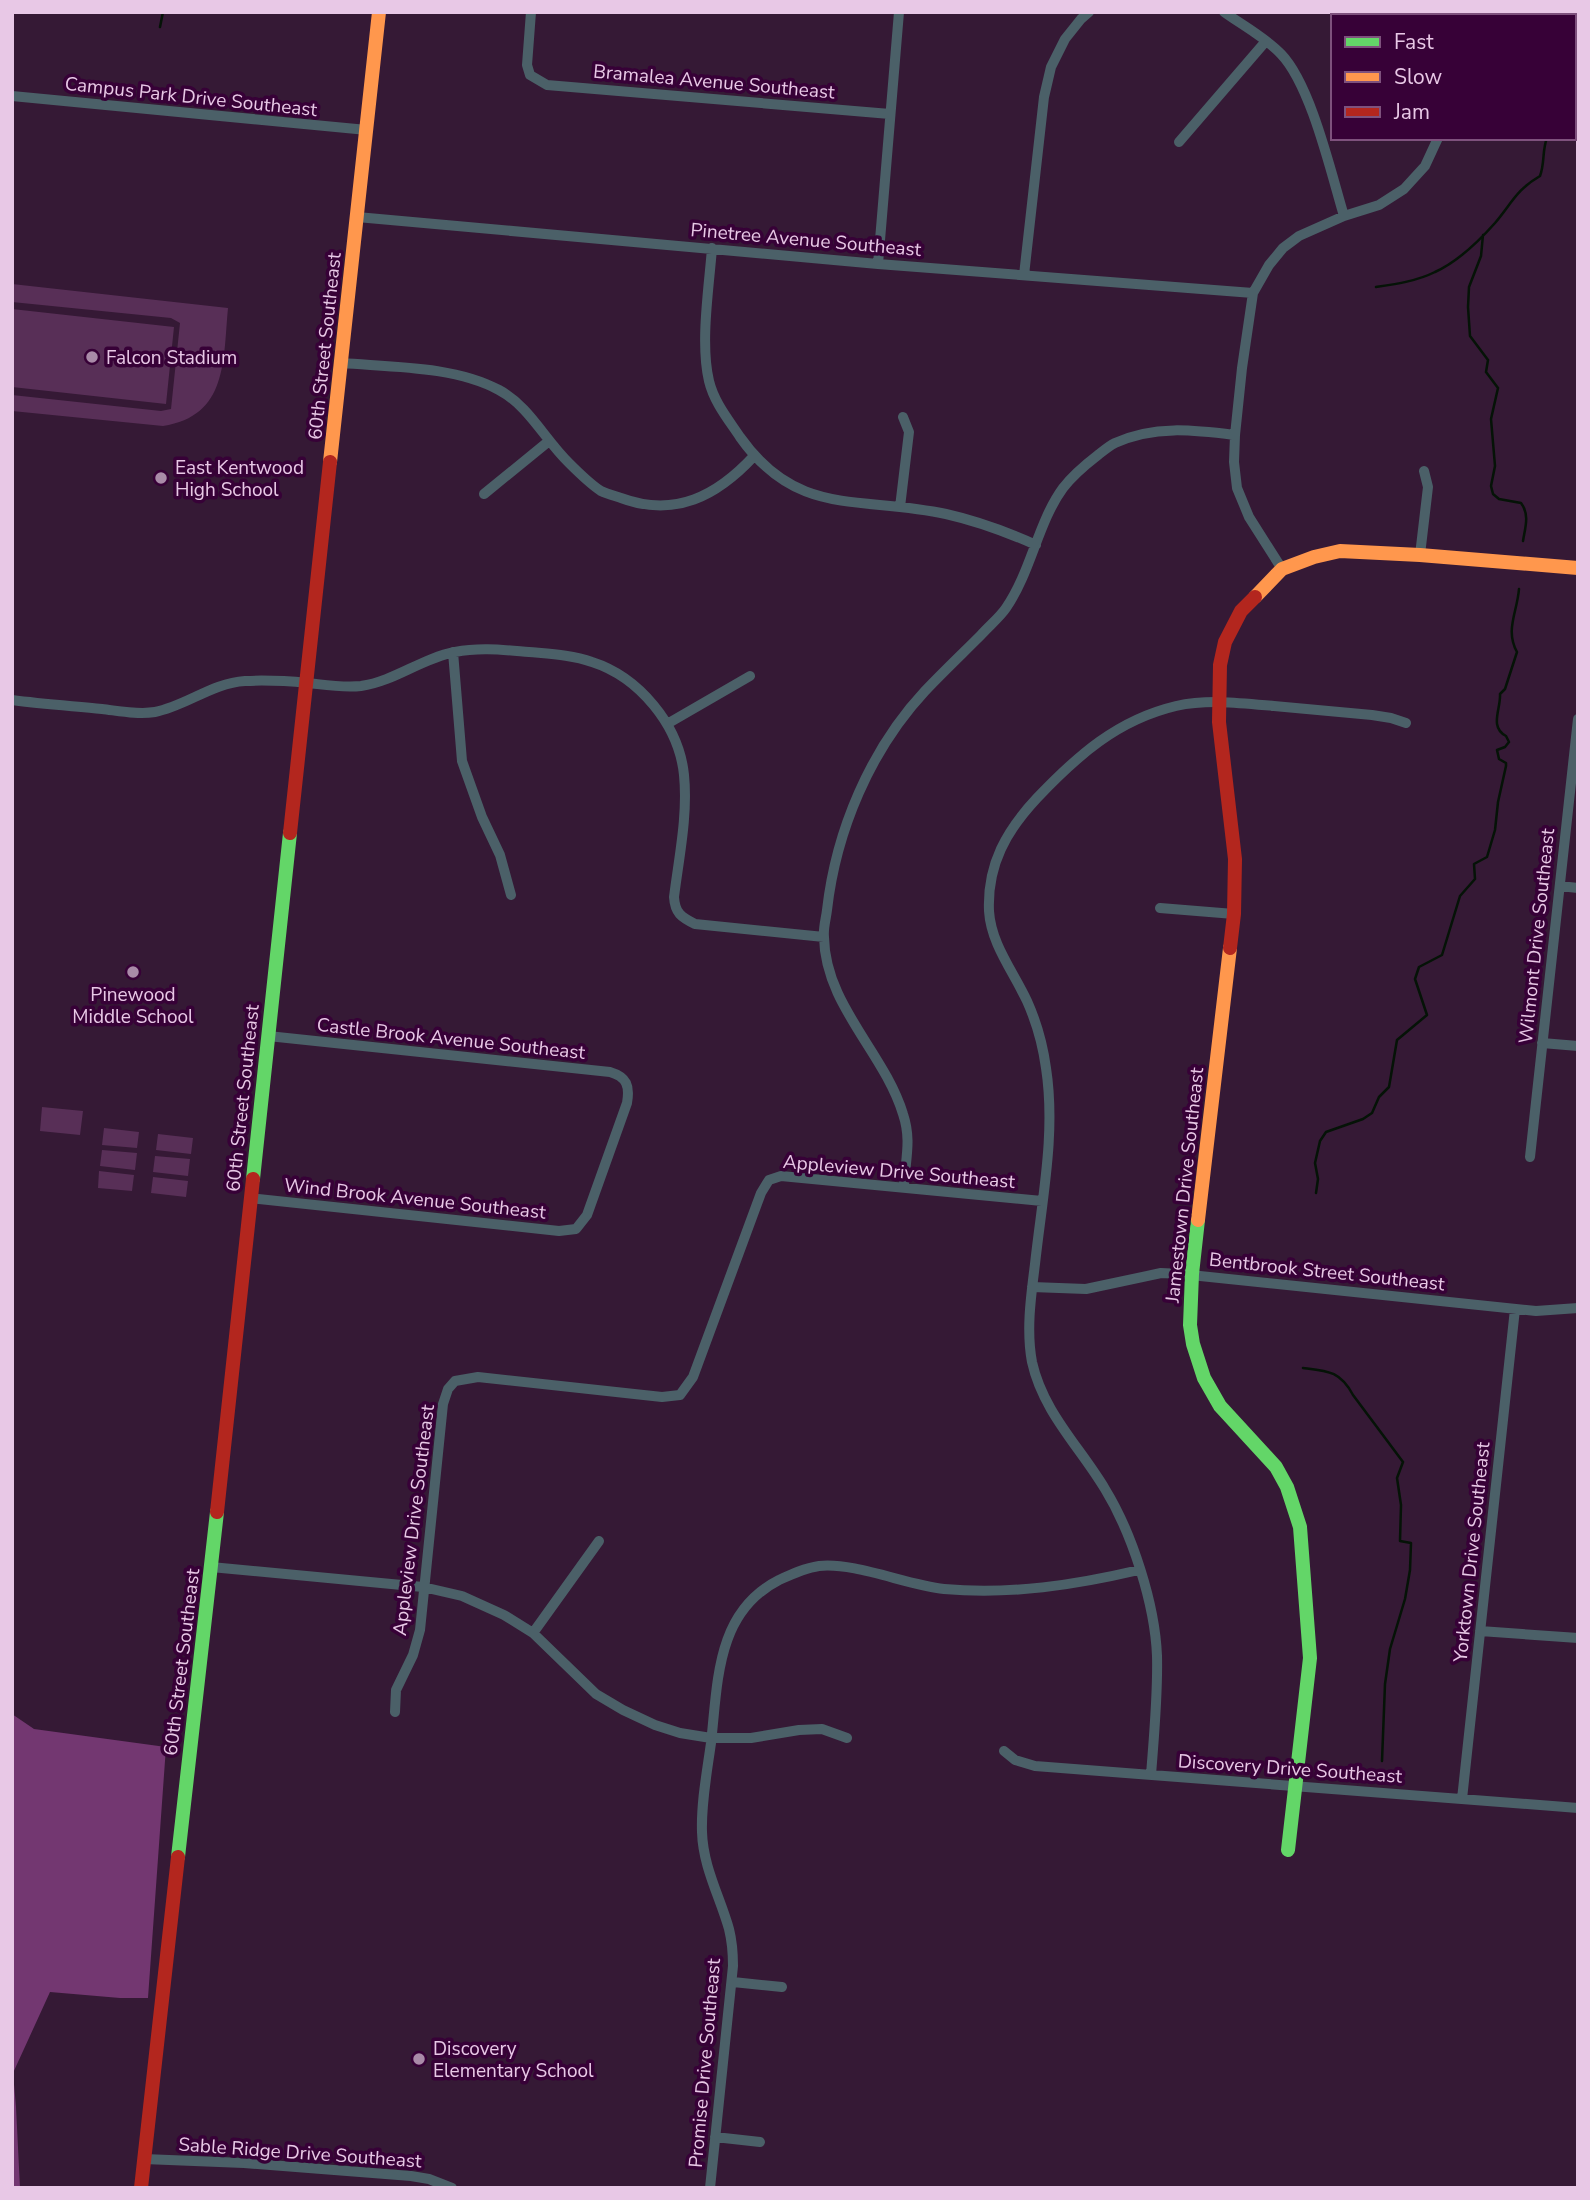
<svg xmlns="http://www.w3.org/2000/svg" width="1590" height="2200" font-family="'Nunito Sans',sans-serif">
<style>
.green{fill:#582f57}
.forest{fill:#733771}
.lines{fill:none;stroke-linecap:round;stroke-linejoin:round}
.stream{stroke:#051307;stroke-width:2.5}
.street{stroke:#4b6068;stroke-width:10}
.fast{stroke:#63d668;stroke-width:14}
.slow{stroke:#ff974d;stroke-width:14}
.jam{stroke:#b3261e;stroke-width:14}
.poi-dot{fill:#a98ba8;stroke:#370137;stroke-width:2.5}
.labels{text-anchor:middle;stroke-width:7;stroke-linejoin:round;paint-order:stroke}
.street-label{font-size:19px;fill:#e8c8e6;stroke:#370137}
.poi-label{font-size:19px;fill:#e8c8e6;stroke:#370137;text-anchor:start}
</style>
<rect width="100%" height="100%" fill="#351935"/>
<path class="green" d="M12 284 228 308C223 360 228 416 163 426L12 411V395L161 411 171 409 180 323 171 318 12 302Z
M12 309 174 327 166 404 12 387Z
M42 1107 83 1111 80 1135 40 1131Z
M104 1128 139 1132 137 1148 102 1145Z
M158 1134 193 1138 191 1154 156 1150Z
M102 1150 137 1153 135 1170 100 1166Z
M155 1156 190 1159 188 1176 153 1172Z
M99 1171 134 1175 132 1191 98 1188Z
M153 1177 188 1181 186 1197 151 1193Z"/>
<path class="forest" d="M12 1714 34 1729 166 1747 148 1998H120L50 1992 13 2073 16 2107 20 2188H12Z"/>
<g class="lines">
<path class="stream" d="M1518 12 1519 16
M160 27 163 12
M1483 235 1481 256 1469 287 1468 307 1470 336 1488 360 1486 372 1498 388 1491 419 1495 466 1491 486 1493 494 1499 499 1521 503C1530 515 1525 528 1523 541
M1376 287C1396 284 1417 281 1435 272 1457 262 1479 241 1495 223 1512 203 1516 190 1540 176 1545 163 1542 150 1547 138
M1316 1193 1318 1179 1315 1163 1320 1141 1326 1132 1363 1119 1372 1113 1379 1097 1389 1087 1397 1040 1427 1015 1415 979 1419 967 1442 955 1460 896 1475 879 1474 864 1487 857 1495 830 1498 802 1506 766V763L1499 759 1497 750 1505 747 1509 742 1506 736C1489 727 1501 709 1500 694L1505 689 1517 652C1505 630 1517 613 1519 589
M1303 1368C1328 1371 1340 1371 1353 1395L1403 1462 1397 1478 1401 1505 1400 1541 1411 1543 1410 1570 1405 1599 1390 1649 1385 1684 1382 1761"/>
<path class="street" d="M531 12 527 65 530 75 547 85 890 114
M1224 12C1242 25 1265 37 1281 54 1311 85 1331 173 1344 216
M1423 12 1424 16
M12 96 367 130
M1179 142 1266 41
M357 217 878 264 1253 293
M712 248C709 288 700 343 709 381 714 402 728 419 740 437 798 519 861 495 946 514 977 521 1007 532 1036 545
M878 264 899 12
M1024 275 1044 97 1051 67 1065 39 1081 19 1089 12
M342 363C391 367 455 366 499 390 529 406 545 440 569 463 578 472 590 484 601 491 607 494 615 496 621 498 675 518 717 496 754 456
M484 494 549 441
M900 507 909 432 903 417
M1420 555 1428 487 1424 471
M1282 569 1249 517 1237 488 1234 462 1235 435 1242 368 1253 293 1269 265 1283 248 1299 236 1344 216 1379 205 1404 189 1425 166 1438 138
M453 652 462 761 482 817 500 855 511 895
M12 700C42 704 72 706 102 709 119 711 138 715 155 712 186 706 212 683 245 681 265 680 287 681 308 683 326 685 343 688 361 686 395 681 422 658 455 652 480 647 504 650 529 652 550 654 572 655 592 662 639 677 679 725 684 775 688 815 679 857 674 897 675 913 681 917 695 924L824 937
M667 724 750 676
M1560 886 1578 888
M1160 908 1234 914
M1542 1043 1578 1046
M1530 1157 1578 719
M904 1187C905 1160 912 1141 903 1114 884 1052 825 1005 824 937 823 928 826 919 827 910 836 831 870 750 925 691 943 672 962 654 981 635 989 626 1000 617 1006 608 1031 572 1038 522 1063 488 1073 475 1085 465 1098 455 1103 451 1109 446 1115 443 1154 425 1194 430 1235 435
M250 1198 559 1231 576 1229 587 1215 627 1103C630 1086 627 1077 610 1072L268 1036
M1032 1287 1086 1289 1161 1273 1181 1274 1536 1311 1578 1308
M211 1567 423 1587 462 1596 504 1615 533 1633 596 1694 623 1710 655 1725 680 1733 711 1738H751L799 1730 822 1729 847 1738
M1480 1631 1578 1638
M533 1633 599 1541
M395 1712 396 1690 413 1655 420 1630 443 1404 448 1389 455 1381 478 1377 662 1397 680 1395 693 1377 761 1193 769 1180 781 1176 1042 1201
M1004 1751 1015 1760 1035 1766 1578 1808
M1151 1775C1154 1735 1158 1695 1157 1656 1155 1604 1132 1533 1105 1489 1080 1447 1043 1412 1032 1362 1026 1330 1031 1296 1035 1264 1042 1199 1056 1133 1046 1068 1043 1046 1036 1021 1027 1001 1013 971 991 944 989 911 987 864 1007 830 1037 798 1077 756 1117 720 1176 706 1208 699 1241 703 1274 706 1306 709 1339 712 1372 715L1391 718 1406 723
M1462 1799 1515 1309
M733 1982 782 1987
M715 2137 760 2142
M144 2159 244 2163 411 2176 429 2179 452 2188
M710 2188 733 1966C733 1954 732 1941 729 1929 720 1897 703 1867 702 1832 701 1803 707 1772 711 1743 718 1681 716 1612 779 1580 792 1574 805 1568 819 1566 854 1562 907 1585 944 1589 1011 1595 1075 1585 1139 1570"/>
<path class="fast" d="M253 1179 290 833
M1198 1220 1192 1274 1190 1325 1193 1344 1204 1378 1220 1406 1276 1467 1287 1487 1300 1527 1310 1658 1288 1850
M178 1857 217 1512"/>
<path class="slow" d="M330 462 379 12
M1255 597 1282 569 1314 557 1340 551 1420 555 1578 568
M1198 1220 1230 948"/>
<path class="jam" d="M290 833 330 462
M1230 948 1234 914 1235 859 1219 722 1220 665 1225 642 1241 611 1255 597
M217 1512 253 1179
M141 2188 178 1857"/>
</g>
<g class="poi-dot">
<circle cx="92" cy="357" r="7"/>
<circle cx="161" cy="478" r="7"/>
<circle cx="133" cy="972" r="7"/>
<circle cx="419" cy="2059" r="7"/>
</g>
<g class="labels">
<g class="street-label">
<text transform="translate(714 81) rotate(5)" y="7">Bramalea Avenue Southeast</text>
<text transform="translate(191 96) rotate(6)" y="7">Campus Park Drive Southeast</text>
<text transform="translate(806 239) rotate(5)" y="7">Pinetree Avenue Southeast</text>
<text transform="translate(324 346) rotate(-84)" y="7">60th Street Southeast</text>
<text transform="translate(1536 936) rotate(-84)" y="7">Wilmont Drive Southeast</text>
<text transform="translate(451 1038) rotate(6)" y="7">Castle Brook Avenue Southeast</text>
<text transform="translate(242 1098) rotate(-84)" y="7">60th Street Southeast</text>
<text transform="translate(899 1171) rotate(5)" y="7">Appleview Drive Southeast</text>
<text transform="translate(1184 1185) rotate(-84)" y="7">Jamestown Drive Southeast</text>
<text transform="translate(415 1198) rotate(6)" y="7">Wind Brook Avenue Southeast</text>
<text transform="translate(1327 1271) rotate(6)" y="7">Bentbrook Street Southeast</text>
<text transform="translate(413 1520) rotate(-83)" y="7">Appleview Drive Southeast</text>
<text transform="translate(1471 1552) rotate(-84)" y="7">Yorktown Drive Southeast</text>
<text transform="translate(181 1662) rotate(-83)" y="7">60th Street Southeast</text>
<text transform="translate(1290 1768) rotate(4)" y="7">Discovery Drive Southeast</text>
<text transform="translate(704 2063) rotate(-85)" y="7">Promise Drive Southeast</text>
<text transform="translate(300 2152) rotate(4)" y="7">Sable Ridge Drive Southeast</text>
</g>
<g class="poi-label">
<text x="106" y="364">Falcon Stadium</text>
<text x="175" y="474">East Kentwood<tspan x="175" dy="22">High School</tspan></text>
<text x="133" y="1001" text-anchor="middle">Pinewood<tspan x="133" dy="22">Middle School</tspan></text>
<text x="433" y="2055">Discovery<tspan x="433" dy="22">Elementary School</tspan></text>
</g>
</g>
<rect width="1590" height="2200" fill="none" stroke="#e8c8e6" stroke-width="28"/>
<rect x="1331" y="14" width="245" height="126" fill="#370137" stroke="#7e517d" stroke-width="2"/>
<rect x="1345" y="37" width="35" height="10" fill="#63d668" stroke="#7e517d" stroke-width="2"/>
<text x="1394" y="49" font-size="21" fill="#e8c8e6">Fast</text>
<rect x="1345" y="72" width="35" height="10" fill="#ff974d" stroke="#7e517d" stroke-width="2"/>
<text x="1394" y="84" font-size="21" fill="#e8c8e6">Slow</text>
<rect x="1345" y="107" width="35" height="10" fill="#b3261e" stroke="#7e517d" stroke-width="2"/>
<text x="1394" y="119" font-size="21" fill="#e8c8e6">Jam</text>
</svg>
